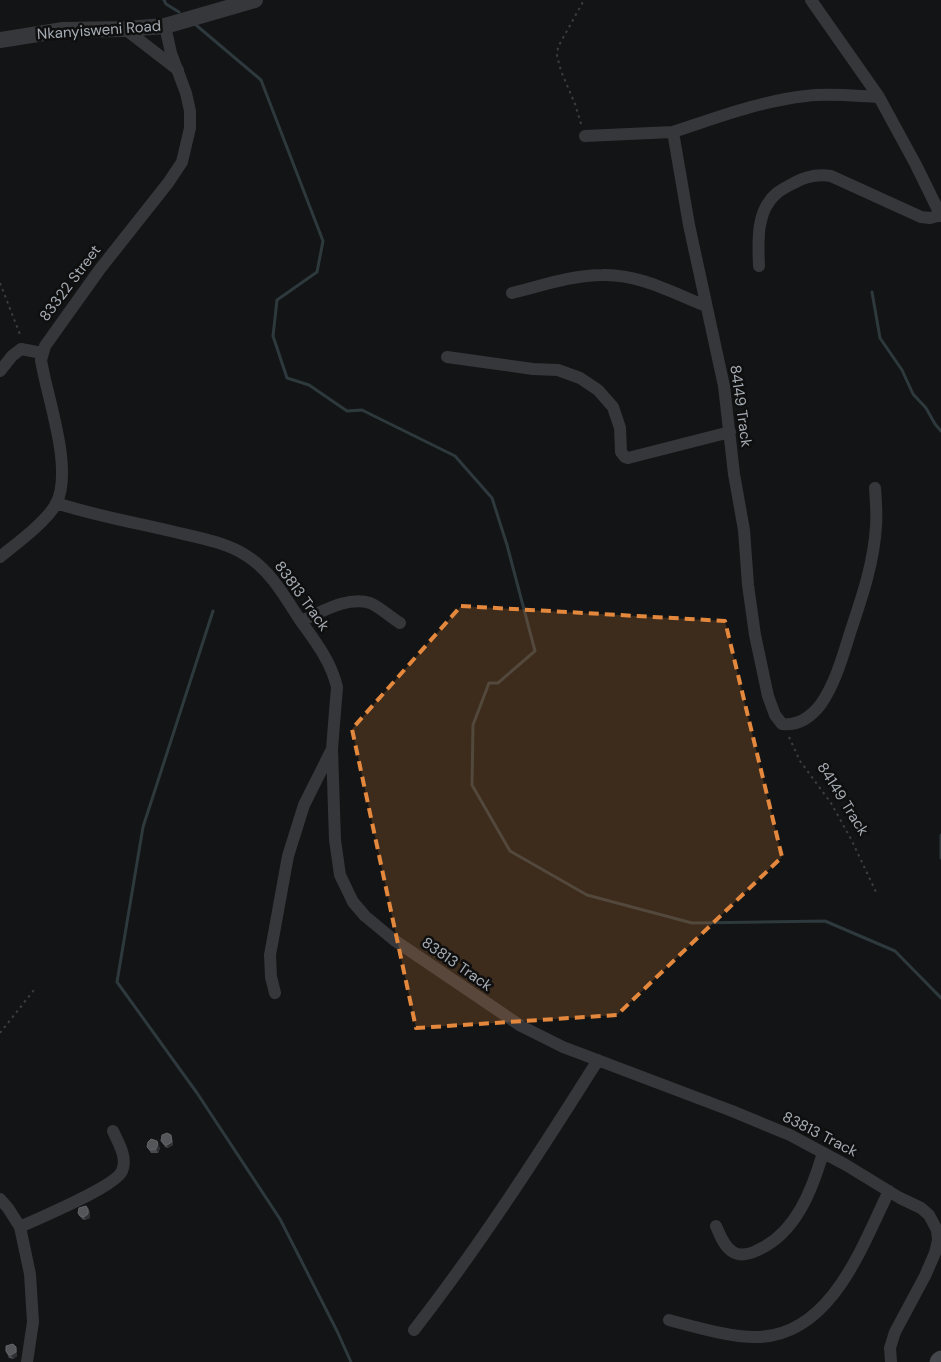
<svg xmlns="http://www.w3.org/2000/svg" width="941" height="1362" font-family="'DM Sans',sans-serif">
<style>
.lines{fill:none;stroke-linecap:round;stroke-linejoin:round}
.stream{stroke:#2e393d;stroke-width:3}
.path{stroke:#3b3e41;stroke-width:2;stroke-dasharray:2.5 4;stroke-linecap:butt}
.minor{stroke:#35373a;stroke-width:12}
.tertiary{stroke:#35373a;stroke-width:16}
.secondary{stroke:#43464a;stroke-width:19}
.wall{fill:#4a4b50}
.shaded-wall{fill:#303134}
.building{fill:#54565a;stroke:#616468}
.marked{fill:#e4883d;fill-opacity:0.2;stroke:#e4883d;stroke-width:4;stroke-dasharray:10 6;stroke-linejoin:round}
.labels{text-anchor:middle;stroke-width:5;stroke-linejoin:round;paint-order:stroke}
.street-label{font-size:15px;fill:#a6adb4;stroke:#0f0f10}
</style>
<rect width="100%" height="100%" fill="#131415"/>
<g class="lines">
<path class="stream" d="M164 0 166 4 179 12
M196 25 261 80 323 241 317 272 277 300 273 336 287 378 309 385 347 411 362 410 455 456 492 498 507 545 535 651 498 683H489L473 725 472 785 510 851 587 895 692 923 825 921 895 951 941 998
M872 292 880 338 902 370 913 394 926 408 935 424 941 431
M213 611 143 827 117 982 197 1093 280 1219 337 1331 351 1362
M941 835V858"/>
<path class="path" d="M581 124 575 104 561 71 557 56 558 47 584 0
M0 283 21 337
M789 737 800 761 831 803 852 841 876 892
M0 1033 34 990"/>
<path class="minor" d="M811 0 879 97 916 165 941 216
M125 29 178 70
M673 132C716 118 760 101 806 96 830 93 855 96 879 97
M585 136 673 132 689 225 724 386 734 474 744 530 748 585 755 635 768 696 775 715 782 724C798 726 811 717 821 704 836 682 843 655 851 630 862 597 874 562 876 526 877 514 876 501 875 488
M759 266C758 241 756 210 777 193 782 189 788 186 794 183 806 176 818 174 831 176L921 217 930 218 941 215
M512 293C541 286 572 275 603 275 639 274 673 293 706 306
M447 357 533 369 558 370 580 378 598 390 613 407 620 428 621 452 625 457 628 458 730 432
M0 371 12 356 21 349 42 353
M56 503C96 516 138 523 179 533 201 538 228 543 247 556 271 571 285 597 300 620 315 641 331 661 337 687L332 749 335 840 340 875 353 902 365 916 394 940 521 1026 563 1047 732 1111 790 1135 846 1165 900 1198 921 1208 929 1215 937 1230 938 1240 935 1253 925 1276 895 1332 890 1348 891 1362
M0 557C16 544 46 522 56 504 74 469 47 398 41 360L45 346 100 269 168 183 182 162 190 128V111L186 93 171 53 165 26
M301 621C322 612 347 596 370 603 380 607 390 617 400 623
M275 993 271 977 270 955 288 856 304 805 331 751
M0 1199 8 1208 20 1227 30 1274 33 1322 27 1362
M716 1226C720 1235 724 1247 733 1252 741 1257 750 1254 758 1250 796 1233 812 1190 823 1153
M20 1227C39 1218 115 1187 122 1171 128 1158 118 1142 113 1131
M669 1320C695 1327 733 1338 759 1337 832 1334 862 1246 889 1191
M414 1330C481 1244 540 1152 598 1060"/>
<path class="tertiary" d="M0 40 63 30 125 29 165 26 255 0"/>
<path class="secondary" d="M939 1362 941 1360"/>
</g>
<path class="wall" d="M171 1135 173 1145 168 1148 165 1147 161 1141Z
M147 1147 160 1148 158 1153H151Z
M88 1209 90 1212V1218L85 1220 82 1219 78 1213Z
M17 1350V1356L13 1359 9 1358 6 1351Z"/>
<path class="shaded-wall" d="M171 1135 173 1145 168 1148 167 1145Z
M158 1144 160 1148 158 1153 156 1149Z
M88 1209 90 1212V1218L85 1220 84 1217Z
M16 1347 17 1350V1356L13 1359 11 1355Z"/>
<path class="building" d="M167 1133 171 1135 172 1142 167 1145 164 1144 161 1141 162 1135Z
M151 1139 157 1141 158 1144 156 1149 150 1150 147 1147 148 1142Z
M86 1206 88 1209V1214L84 1217 80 1216 78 1213 79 1208Z
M13 1344 16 1347V1352L11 1355 8 1354 6 1351V1346Z"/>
<path class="marked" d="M461 606 725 621 782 857 617 1015 416 1028 352 729Z"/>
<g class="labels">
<g class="street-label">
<text transform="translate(99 30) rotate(-4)" y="5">Nkanyisweni Road</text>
<text transform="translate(70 283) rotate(-53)" y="5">83322 Street</text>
<text transform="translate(741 406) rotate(82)" y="5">84149 Track</text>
<text transform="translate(302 596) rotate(54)" y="5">83813 Track</text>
<text transform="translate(843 799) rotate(58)" y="5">84149 Track</text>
<text transform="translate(457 964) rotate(35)" y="5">83813 Track</text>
<text transform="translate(820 1134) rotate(27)" y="5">83813 Track</text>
</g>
</g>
</svg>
